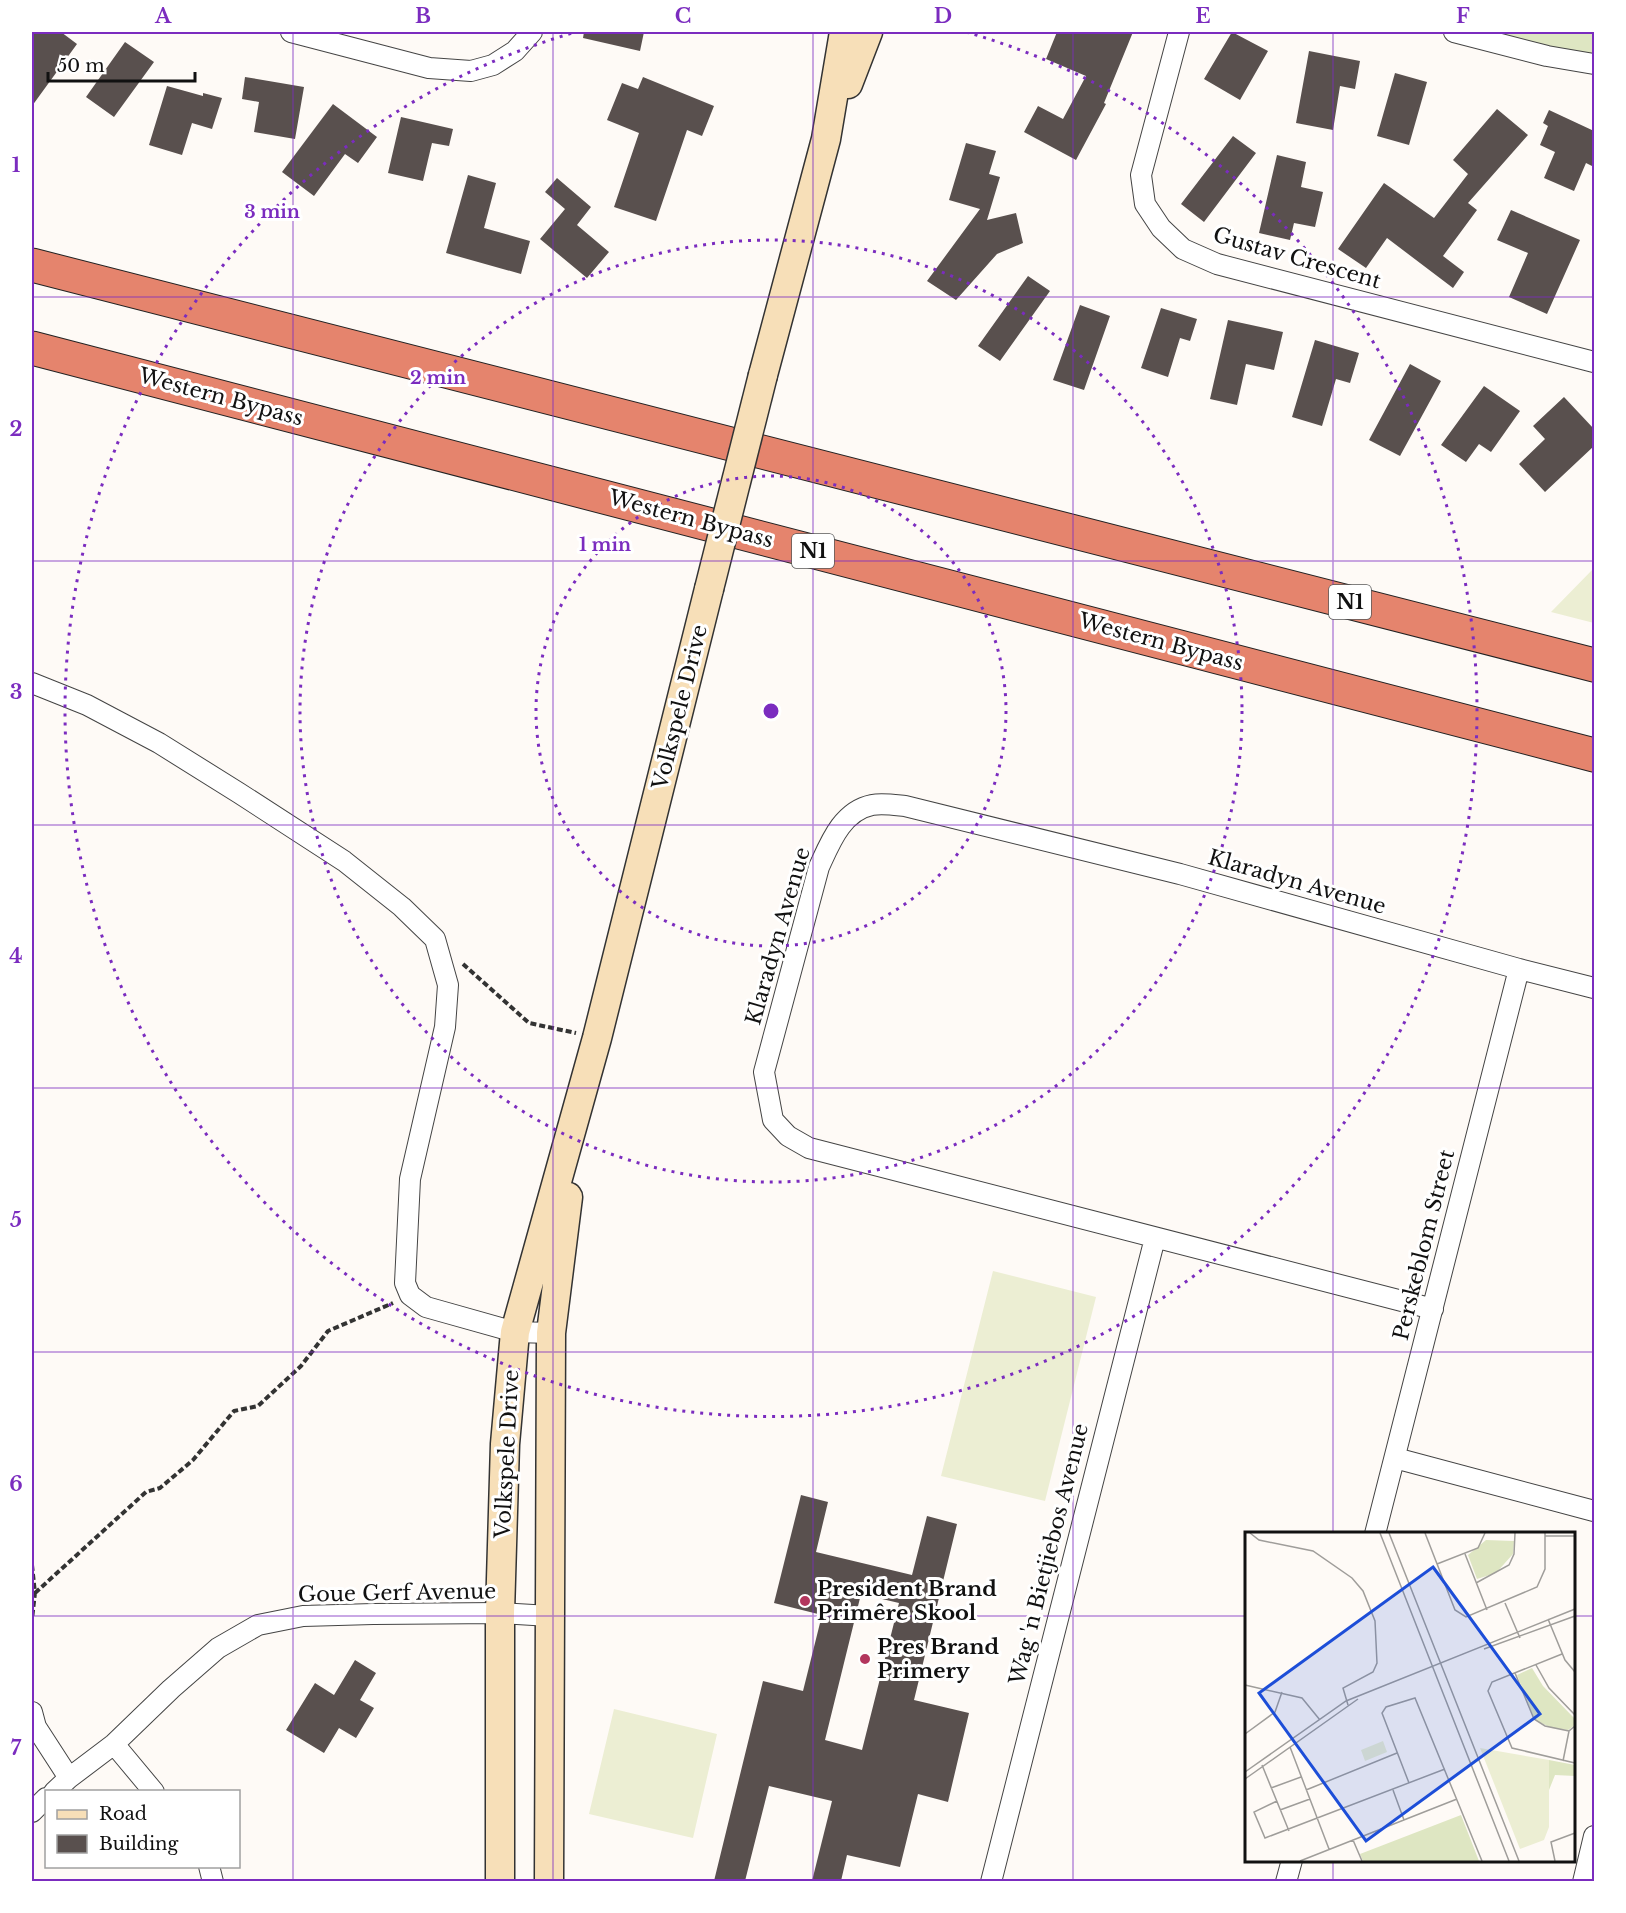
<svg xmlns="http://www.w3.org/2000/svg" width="1626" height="1913" font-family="'Libre Baskerville',serif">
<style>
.green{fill:#dee6c2}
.pitch{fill:#eceed3}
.building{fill:#59504e;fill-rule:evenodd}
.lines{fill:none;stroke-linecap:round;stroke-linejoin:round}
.street-casing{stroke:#444;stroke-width:22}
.secondary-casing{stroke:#333;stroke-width:31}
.highway-casing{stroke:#222;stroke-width:35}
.path{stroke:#333;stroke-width:4;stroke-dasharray:6 3;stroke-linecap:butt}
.street{stroke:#fff;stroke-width:20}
.secondary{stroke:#f7dfb8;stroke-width:28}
.highway{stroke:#e5846d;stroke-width:33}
.secondary-bridge-casing{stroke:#333;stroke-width:31;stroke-linecap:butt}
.secondary-bridge{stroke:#f7dfb8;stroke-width:28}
.grid{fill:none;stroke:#7b2cbf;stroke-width:1.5;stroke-opacity:0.55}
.ring{fill:none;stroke:#7b2cbf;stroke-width:3;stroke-dasharray:3 6}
.poi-dot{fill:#b3365d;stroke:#fff;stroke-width:2}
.labels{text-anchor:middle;stroke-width:6;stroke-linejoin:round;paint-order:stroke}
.shield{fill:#fff;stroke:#585858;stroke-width:1.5}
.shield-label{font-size:20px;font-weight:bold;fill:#111}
.street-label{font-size:21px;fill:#111;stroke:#fff}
.poi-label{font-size:21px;font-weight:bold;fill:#111;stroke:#fff;text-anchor:start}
.inset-road{fill:none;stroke:#9f9d9a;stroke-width:1.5}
.view{fill:#1d4ed8;fill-opacity:0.15;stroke:#1d4ed8;stroke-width:3}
.inset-edge{fill:none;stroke:#111;stroke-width:3}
.centre{fill:#7b2cbf;stroke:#fff;stroke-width:3}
.ring-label{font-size:18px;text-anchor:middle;font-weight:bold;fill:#7b2cbf;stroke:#fff;stroke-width:6;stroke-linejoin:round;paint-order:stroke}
.neatline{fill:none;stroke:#7b2cbf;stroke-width:2}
.grid-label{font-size:20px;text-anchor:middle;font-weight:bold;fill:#7b2cbf}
</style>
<rect width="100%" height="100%" fill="#fefaf6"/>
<path class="green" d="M1473 32H1594V58Z"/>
<path class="pitch" d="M1594 568V623L1551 612Z
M993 1271 1096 1297 1045 1501 941 1476Z
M614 1709 717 1734 693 1838 589 1814Z"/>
<path class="building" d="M35 32H61L77 44 32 106V37Z
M584 32H644L640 51 583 38Z
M1057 32H1133L1104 103 1106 104 1076 160 1024 132 1038 106 1063 119 1086 76 1046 59Z
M1232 32 1268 51 1240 100 1204 79Z
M125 42 154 62 114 117 86 97Z
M1309 51 1360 61 1355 89 1340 86 1333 130 1296 123Z
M1395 73 1427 82 1409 145 1377 136Z
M245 77 304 87 295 139 254 132 259 102 242 99Z
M643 77 714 106 702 136 687 130 656 221 614 207 639 133 607 120 622 83 638 89Z
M167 86 203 96V93L222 98 212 129 192 123 182 155 149 145Z
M333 104 377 137 358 163 345 154 314 196 282 172Z
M1497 109 1528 135 1468 203 1477 210 1443 256 1464 272 1453 288 1387 238 1366 268 1338 249 1384 183 1434 218 1468 174 1453 160Z
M1549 110 1594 131V167L1586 163 1574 191 1544 178 1555 152 1540 145 1548 126 1543 123Z
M401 117 453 129 449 146 432 143 423 181 388 173Z
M1233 136 1256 153 1204 222 1181 204Z
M966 143 996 151 989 174 1000 177 987 220 1016 213 1023 243 997 254 956 300 927 281 980 209 949 200Z
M1277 155 1306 162 1301 187 1323 192 1315 227 1294 223 1290 240 1259 233Z
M468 175 496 183 484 228 530 241 521 274 446 253Z
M557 178 591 207 577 225 609 252 587 278 540 239 565 209 545 192Z
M1511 210 1580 240 1547 314 1509 297 1528 253 1497 240Z
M1028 276 1050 291 1000 361 978 346Z
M1080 305 1110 316 1084 390 1053 380Z
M1161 308 1197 319 1190 341 1180 338 1168 377 1141 368Z
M1228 320 1283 332 1274 370 1246 364 1237 405 1210 399Z
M1315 340 1359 353 1350 383 1336 379 1322 426 1292 417Z
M1410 364 1441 381 1400 456 1369 440Z
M1484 386 1520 411 1491 452 1479 444 1466 462 1441 445Z
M1564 397 1594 429V446L1545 492 1519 464 1545 439 1533 426Z
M801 1495 828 1502 816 1552 912 1575 927 1516 957 1524 914 1700 969 1713 948 1802 918 1794 900 1867 847 1855 841 1881H812L832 1801 769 1786 745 1881H714L763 1681 803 1691 822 1615 774 1603ZM861 1594 899 1603 862 1750 825 1740Z
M355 1660 376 1673 360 1700 374 1708 356 1738 339 1728 324 1753 286 1730 315 1683 334 1695Z"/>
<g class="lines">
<defs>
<path id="street" d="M291 32 429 68 471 71 493 65 515 51 532 32
M1179 32 1141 175 1145 204 1161 228 1183 249 1217 264 1594 362
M1454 32 1547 56 1594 64
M32 683 87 705 159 743 239 793 344 861 402 907 435 939 448 985 445 1027 410 1179 405 1283 410 1295 426 1307 515 1332 551 1333
M1433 1309 809 1148 788 1136 773 1120 764 1072 819 867C830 843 842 811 872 805 882 803 895 805 905 806L1180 874 1519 969 1594 988
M1395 1458 1594 1511
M1375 1534 1519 969
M32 1712 36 1727 69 1778
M114 1744 154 1792
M54 1792 69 1778 114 1744 171 1689 218 1648 258 1625 303 1616 373 1614 500 1613 550 1616
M32 1812 46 1798
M209 1866 213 1882
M991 1882 1155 1238
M1286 1882 1292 1860
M1583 1882 1594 1836"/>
<path id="secondary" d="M848 84 868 32
M763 375 826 139 844 32
M500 1882V1613L505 1444 515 1332 597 1038 709 589
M549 1882 551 1333 568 1197"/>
<path id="highway" d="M32 265 1594 665
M32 348 1594 755"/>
</defs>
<use href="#street" class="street-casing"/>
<use href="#secondary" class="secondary-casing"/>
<use href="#highway" class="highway-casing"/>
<path class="path" d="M463 964 529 1023 576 1033
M32 1565 35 1593 32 1619
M35 1593 146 1492 160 1488 193 1460 234 1411 258 1406 301 1366 328 1331 393 1303"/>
<use href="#street" class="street"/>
<use href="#secondary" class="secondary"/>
<use href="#highway" class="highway"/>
<defs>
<path id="secondary-bridge" d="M709 589 763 375"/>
</defs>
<use href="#secondary-bridge" class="secondary-bridge-casing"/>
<use href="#secondary-bridge" class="secondary-bridge"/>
</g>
<path class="grid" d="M293 32V1882M553 32V1882M813 32V1882M1073 32V1882M1333 32V1534M32 297H1594M32 561H1594M32 825H1594M32 1088H1594M32 1352H1594M32 1616H1246M1574 1616H1594M1333 1860V1882"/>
<g class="ring">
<circle cx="771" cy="711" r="235"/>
<circle cx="771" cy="711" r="471"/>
<path d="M966 32A706 706 0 1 1 576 32"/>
</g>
<g class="poi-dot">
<circle cx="805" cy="1601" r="6"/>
<circle cx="865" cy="1659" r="6"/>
</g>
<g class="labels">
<g class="shield">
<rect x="792" y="534" width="42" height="34" rx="4.5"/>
<rect x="1329" y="585" width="42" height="34" rx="4.5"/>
</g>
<g class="shield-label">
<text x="813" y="558">N1</text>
<text x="1350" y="609">N1</text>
</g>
<g class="street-label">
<text transform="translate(1297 258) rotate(16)" y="7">Gustav Crescent</text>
<text transform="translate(221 397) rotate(15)" y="7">Western Bypass</text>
<text transform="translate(691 519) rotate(15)" y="7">Western Bypass</text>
<text transform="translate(1161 642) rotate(15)" y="7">Western Bypass</text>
<text transform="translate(680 707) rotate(-76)" y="7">Volkspele Drive</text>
<text transform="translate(1297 882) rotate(16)" y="7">Klaradyn Avenue</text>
<text transform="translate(778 936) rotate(-74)" y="7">Klaradyn Avenue</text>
<text transform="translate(1424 1245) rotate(-76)" y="7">Perskeblom Street</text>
<text transform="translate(507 1454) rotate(-87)" y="7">Volkspele Drive</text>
<text transform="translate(1049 1554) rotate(-76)" y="7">Wag 'n Bietjiebos Avenue</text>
<text transform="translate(397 1593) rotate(-1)" y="7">Goue Gerf Avenue</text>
</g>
<g class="poi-label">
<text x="817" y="1596">President Brand<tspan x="817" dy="24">Primêre Skool</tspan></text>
<text x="877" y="1654">Pres Brand<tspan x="877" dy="24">Primery</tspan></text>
</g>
</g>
<g transform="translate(1245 1532)">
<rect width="330" height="330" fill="#fefaf6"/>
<path d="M241 8 269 9 268 22 251 41 232 47 223 23ZM287 136 298 154 330 187V193L323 198 307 196 290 188 272 143ZM304 228 330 233V244L310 243 304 258ZM216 283 234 329H118L115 322Z" fill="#dee6c2"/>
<path d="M138 209 142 220 120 229 116 218ZM235 216 304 228V295L299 308 275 317Z" fill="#eceed3"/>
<path class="inset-road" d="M5 1 14 8 68 19 107 46 118 59 130 89 132 131 128 140 98 156 103 173M135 1 264 329M144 1 274 329M180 1 210 78 221 85 292 55 300 37V1M300 4H330M220 22 242 78M192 32 233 16 240 1M231 51 264 33 269 22 270 1M260 71 275 106M303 87 320 128 330 140M239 117 330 84M317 122 247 150 243 159 267 216 330 231M291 133 304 156 330 183M270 141 289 187 300 194 324 199M0 153 57 166 75 188M0 202 30 180 37 160M45 215 84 317M318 229 324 199 330 194M17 233 44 299M0 240 101 169 330 77M0 247 113 167M164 251 137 181 141 175 170 166 237 329M26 256 56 245M61 258 152 221M148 258 159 288M32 269 9 280 20 306 200 237M35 278 65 267M108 308 117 329M55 329 212 267M310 329 306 310 330 301"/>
<path class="view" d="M188 35 295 182 121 309 14 161Z"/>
<rect width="330" height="330" class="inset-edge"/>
</g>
<circle cx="771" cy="711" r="9" class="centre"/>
<g class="ring-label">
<text x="272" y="218">3 min</text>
<text x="438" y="384">2 min</text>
<text x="605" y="551">1 min</text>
</g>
<rect width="1626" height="1913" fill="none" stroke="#ffffff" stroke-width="66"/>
<rect x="45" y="1790" width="195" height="78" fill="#ffffff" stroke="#a0a0a0" stroke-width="1.5"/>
<rect x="57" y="1810" width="30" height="9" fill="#f7dfb8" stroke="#a0a0a0" stroke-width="1.5"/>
<text x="99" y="1820" font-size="18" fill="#111111">Road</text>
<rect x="57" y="1835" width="30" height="18" fill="#59504e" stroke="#a0a0a0" stroke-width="1.5"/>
<text x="99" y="1850" font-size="18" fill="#111111">Building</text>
<path d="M48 72v9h147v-9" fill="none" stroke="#111111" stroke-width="3"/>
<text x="57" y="72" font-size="18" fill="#111111" stroke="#ffffff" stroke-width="4.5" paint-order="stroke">50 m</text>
<rect x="33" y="33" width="1560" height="1847" class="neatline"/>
<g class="grid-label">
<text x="163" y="23">A</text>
<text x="423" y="23">B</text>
<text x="683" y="23">C</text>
<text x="943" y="23">D</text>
<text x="1203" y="23">E</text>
<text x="1463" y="23">F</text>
<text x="16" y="172">1</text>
<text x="16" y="436">2</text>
<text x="16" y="699">3</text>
<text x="16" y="963">4</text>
<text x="16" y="1227">5</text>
<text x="16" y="1491">6</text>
<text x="16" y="1755">7</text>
</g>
</svg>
